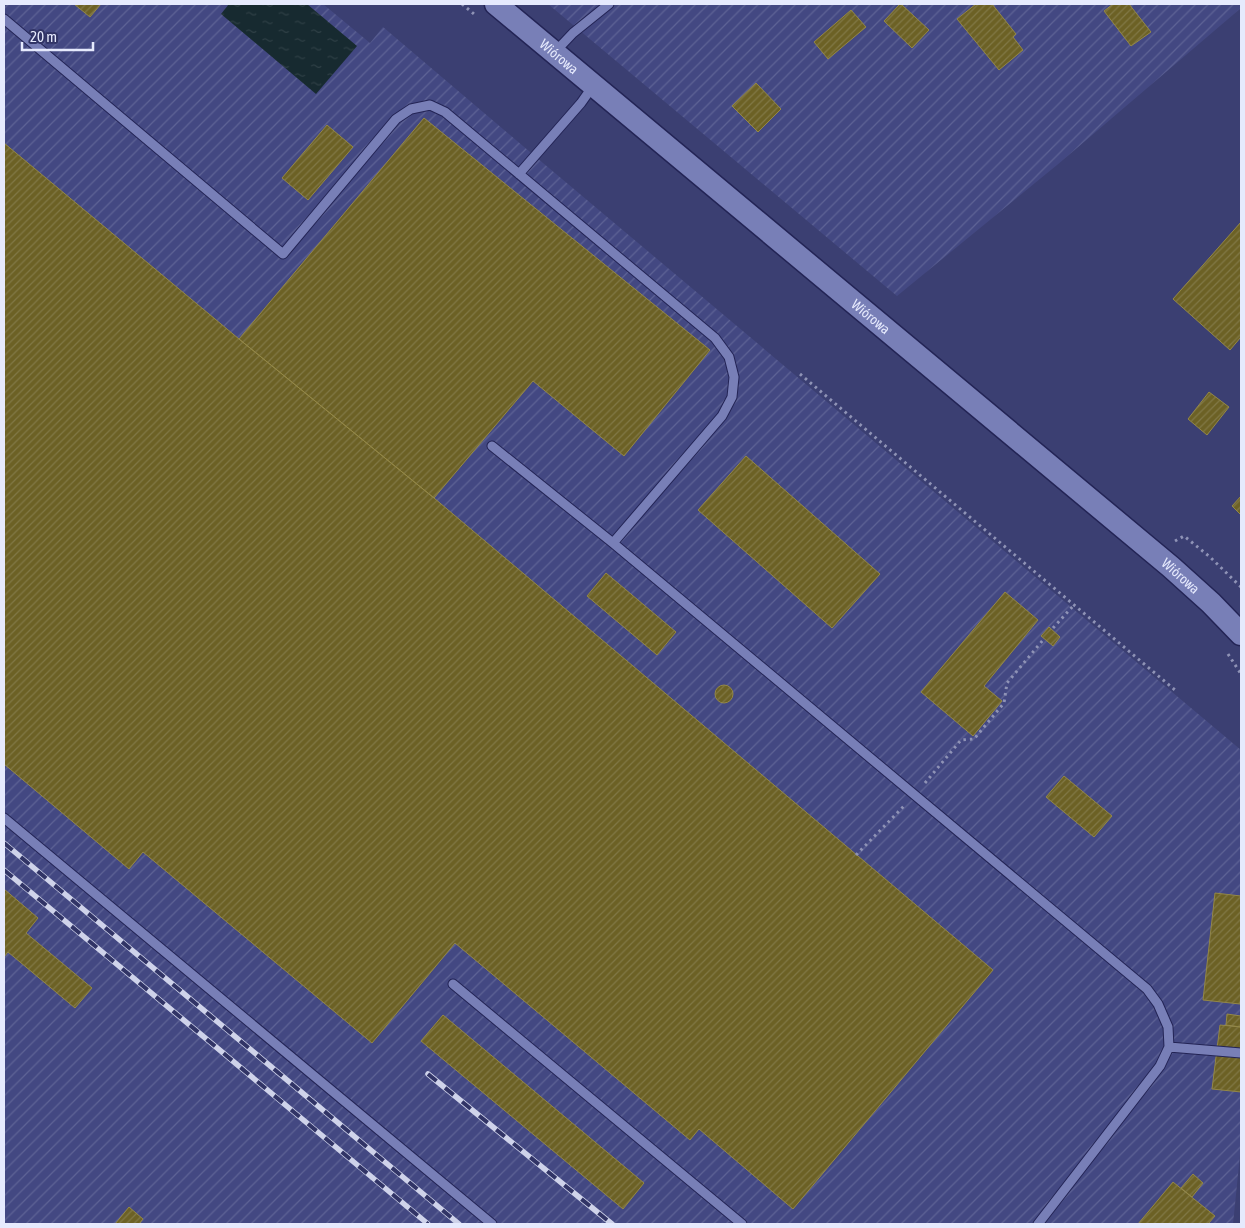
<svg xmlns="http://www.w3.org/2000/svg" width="1245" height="1228" font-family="'Asap Condensed',sans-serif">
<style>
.industrial{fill:url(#industrial-furrows)}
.water{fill:url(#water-ripples)}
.building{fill:url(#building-hatch);stroke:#938747}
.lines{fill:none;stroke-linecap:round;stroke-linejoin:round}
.service-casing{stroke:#232455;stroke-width:11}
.tertiary-casing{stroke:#232455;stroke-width:25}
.path{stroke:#8f93b6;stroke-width:3;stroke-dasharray:2.5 4;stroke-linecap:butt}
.service{stroke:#787fb7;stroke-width:9}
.tertiary{stroke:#787fb7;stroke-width:22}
.rail-casing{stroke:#cfd3ea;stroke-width:5.5}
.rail{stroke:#313466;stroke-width:4;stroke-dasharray:11;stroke-linecap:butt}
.labels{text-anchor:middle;stroke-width:4;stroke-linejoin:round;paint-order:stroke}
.street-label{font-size:14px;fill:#e6eafd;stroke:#313466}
</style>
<defs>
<pattern id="industrial-furrows" width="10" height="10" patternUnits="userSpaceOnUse" patternTransform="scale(1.25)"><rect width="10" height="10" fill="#434882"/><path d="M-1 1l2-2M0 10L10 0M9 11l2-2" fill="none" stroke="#5e6395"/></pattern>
<pattern id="water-ripples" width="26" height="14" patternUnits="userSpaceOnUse" patternTransform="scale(1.25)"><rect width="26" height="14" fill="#172a30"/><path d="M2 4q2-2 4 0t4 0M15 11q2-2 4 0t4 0" fill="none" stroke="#2e3f45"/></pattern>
<pattern id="building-hatch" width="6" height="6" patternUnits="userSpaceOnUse" patternTransform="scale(1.25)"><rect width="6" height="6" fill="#6c6125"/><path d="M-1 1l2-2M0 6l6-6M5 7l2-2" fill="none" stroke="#817846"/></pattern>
</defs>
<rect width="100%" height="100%" fill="#3b3f72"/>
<path class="industrial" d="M4 4H323L370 43 383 27 543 163 1241 750V1145L1233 1224H4Z
M548 4H1241V8L1057 165 897 296Z"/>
<path class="water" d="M229 4H307L357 46 316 94 221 14Z"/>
<path class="building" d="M74 4H101L90 17Z
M900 4H901L929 30 912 48 884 21Z
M976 4H992L1016 34 1013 37 1023 50 999 70 957 19Z
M1113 4H1129L1151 32 1131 46 1104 11Z
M851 10 866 27 828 59 814 42Z
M756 83 781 109 758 132 732 106Z
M424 118 710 350 624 456 533 381 434 498 239 339Z
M327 125 353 147 308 200 282 178Z
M4 143 239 339 434 498 993 970 793 1209 699 1129 690 1140 455 943 372 1043 143 852 129 869 4 764Z
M1241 222V337L1230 350 1173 299Z
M1209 392 1229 407 1207 435 1188 419Z
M746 456 880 574 832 628 698 510Z
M1241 496V515L1232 506Z
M606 573 676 632 657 655 587 596Z
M1005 592 1038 620 984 686 1002 701 973 736 921 692Z
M1049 627 1060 637 1053 646 1041 636Z
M715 694a9 9 0 1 1 18 0a9 9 0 1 1-18 0Z
M1064 776 1112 816 1094 837 1046 797Z
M4 889 38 918 26 933 92 988 75 1008 8 952 4 957Z
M1215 893 1241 896V994L1240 1004 1203 1000Z
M1227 1014 1241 1016V1027L1226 1025Z
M443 1015 644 1183 623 1209 421 1041Z
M1220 1025 1241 1027V1092L1212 1089Z
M1193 1174 1203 1183 1192 1197 1181 1188Z
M1173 1182 1215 1216 1208 1224H1138Z
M129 1207 143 1219 139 1224H115Z"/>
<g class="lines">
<defs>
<path id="service" d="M4 19 283 254 396 119 411 109 430 105 445 112 715 338 729 357 734 377 732 397 722 416 613 543
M555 52 573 33 609 4
M519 174 581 103 593 86
M492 446 613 543 1147 989 1158 1004 1168 1027 1169 1047 1160 1066 1038 1224
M4 818 492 1224
M453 984 742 1224
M1169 1047 1241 1053"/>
<g id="tertiary">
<path id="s1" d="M496 4 1171 567 1211 603 1241 634"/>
</g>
</defs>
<use href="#service" class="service-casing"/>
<use href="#tertiary" class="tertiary-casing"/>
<path class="path" d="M462 4 474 14
M800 374 1175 690
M1175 541 1184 536 1210 557 1241 587
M1053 628 1074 605
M1228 654 1241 674
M925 783 961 740 974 739 1004 703 1007 683 1043 640
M856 855 904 806"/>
<use href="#service" class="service"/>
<use href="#tertiary" class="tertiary"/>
<defs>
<path id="rail" d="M4 843 459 1224
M4 870 428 1224
M428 1074 612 1224"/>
</defs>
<use href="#rail" class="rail-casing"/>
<use href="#rail" class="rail"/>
</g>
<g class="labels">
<g class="street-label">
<text dy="5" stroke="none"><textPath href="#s1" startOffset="82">Wiórowa</textPath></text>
<text dy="5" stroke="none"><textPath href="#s1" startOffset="488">Wiórowa</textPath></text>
<text dy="5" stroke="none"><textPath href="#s1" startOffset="892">Wiórowa</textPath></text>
</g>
</g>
<rect width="1245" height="1228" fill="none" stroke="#e6eafd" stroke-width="10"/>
<path d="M22 42v8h71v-8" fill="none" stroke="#e6eafd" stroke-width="2.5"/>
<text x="30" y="42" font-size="15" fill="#e6eafd" stroke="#313466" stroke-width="4" paint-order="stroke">20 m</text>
</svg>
